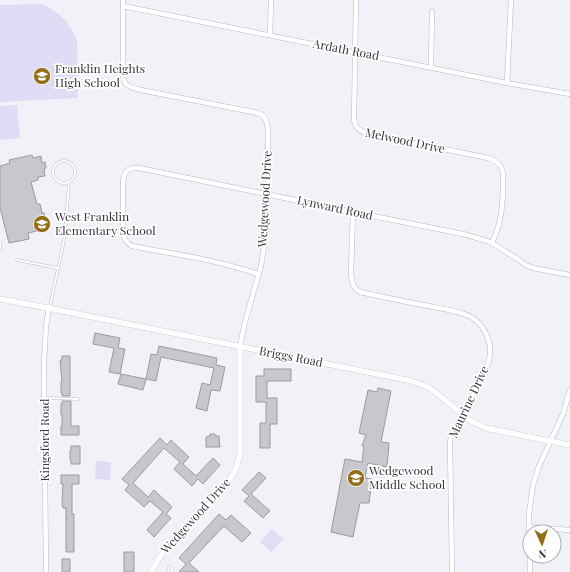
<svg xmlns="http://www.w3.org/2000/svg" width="570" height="572" font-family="'Playfair Display',serif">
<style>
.green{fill:#e0dcf5}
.building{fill:#c8c7ce;stroke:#9b9aa0}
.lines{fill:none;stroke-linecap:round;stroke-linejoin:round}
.service-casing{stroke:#bab9c0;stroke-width:3}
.minor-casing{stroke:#bab9c0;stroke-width:5.5}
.tertiary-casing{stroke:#bab9c0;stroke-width:6}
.service{stroke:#fff;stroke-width:2}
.minor{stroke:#fff;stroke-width:4.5}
.tertiary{stroke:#fff;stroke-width:5.5}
.labels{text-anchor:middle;stroke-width:3.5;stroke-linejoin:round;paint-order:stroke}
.street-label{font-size:12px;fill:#363538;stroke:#fff}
.poi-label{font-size:12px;fill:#363538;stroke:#fff;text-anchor:start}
</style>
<rect width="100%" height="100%" fill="#f2f1f8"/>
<path class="green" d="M42 4C58 11 72 24 77 41L78 98 0 102V5Z
M17 105 20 138 0 140V106Z
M96 461 111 462 110 480 95 479Z
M272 529 283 539 271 552 260 542Z"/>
<path class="building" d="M32 155 33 158 41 156 42 163 45 162 46 168 44 169 45 176 38 177V180L31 182 37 204H40L42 213H44L47 227 41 229V230L28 233 29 239 9 243 0 208V166L10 163 9 160Z
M95 333 120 338 118 348 125 349 120 374 109 372 114 348 93 344Z
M159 346 217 358 216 365 225 367 220 391 211 390 207 411 196 408 202 383 210 385 214 368 161 357 156 381 146 379 151 354 157 355Z
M62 356H70V396H62V393H61V382H62L60 360H62Z
M264 369H291V381H267V398H277V424H270V448H260V423H266V402H256V376H264Z
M121 374 146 379 143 390 118 384Z
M378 388 391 391 381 442 389 443 387 467 368 463 365 478 372 479 369 503H360L353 537 331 532 345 459 362 462 364 446H362L366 435 359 433 368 390 377 392Z
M62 401H71V426H79V435H61V426H62V415H61V404H62Z
M210 434H215V436H219L220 447H206V437L210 436Z
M160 438 167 445 171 440 189 457 183 464 196 476 213 458 220 465 203 484 198 479 192 486 174 469 180 462 164 448 133 483 148 497 154 490 172 507 166 514 171 518 154 537 147 530 163 512 150 501 144 507 125 490 129 485 122 479Z
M71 446H80V464H71V460H70V450H71Z
M259 472 266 478 251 494 270 511 263 518 244 501 249 496 242 490Z
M61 475H79V484H72V514H74V552H66V508H63L62 503 63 484H61Z
M219 514 226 520 231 515 251 533 242 542 224 526 189 563 199 572H179L186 564 179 558Z
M124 552H134V572H124Z
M62 559H70V572H62Z"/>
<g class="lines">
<defs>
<path id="service" d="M53 172a11 11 0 1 1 22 0a11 11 0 1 1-22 0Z
M0 243V248
M17 260 57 268
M50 307 65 235 69 182
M46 398 78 399
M168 572 169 567"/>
<path id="minor" d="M123 0V79C126 87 133 88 141 90L258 113C267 116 267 123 268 131V195L266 234 261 266 245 322 240 346
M356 0 354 120C356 128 359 131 366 133L488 158C494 160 500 163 502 169 505 176 502 211 500 219 499 227 495 236 492 243
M123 6 507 83 570 94
M270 35 271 0
M431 67 432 12
M507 83 511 0
M353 212 351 273C352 282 352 287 360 292 383 297 406 302 429 306 442 309 463 311 474 319 484 326 491 341 490 353 490 360 487 365 485 371L455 428 451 436 450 443 452 572
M258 274C218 260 174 254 132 246 126 243 124 239 123 232V184C123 173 127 167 139 168L353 212 463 234 484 240 492 243 519 260 526 265 533 268 570 275
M529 527 570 530
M46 572 44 363 46 326 49 308
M530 572 529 514 533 485 539 466 563 414 570 390"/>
<path id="tertiary" d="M0 299 53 309 407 380 426 386 434 391 469 420 486 428 570 445
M152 572C158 556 169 545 181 532 189 523 198 514 207 506 222 490 238 475 240 452V346"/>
</defs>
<use href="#service" class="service-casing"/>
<use href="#minor" class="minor-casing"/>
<use href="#tertiary" class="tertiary-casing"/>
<use href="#service" class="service"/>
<use href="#minor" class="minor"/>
<use href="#tertiary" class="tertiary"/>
</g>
<defs>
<symbol id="school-disc" viewBox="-11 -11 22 22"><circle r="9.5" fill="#946e17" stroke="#fff"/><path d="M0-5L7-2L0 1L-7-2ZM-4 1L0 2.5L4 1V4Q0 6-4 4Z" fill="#fff"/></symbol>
</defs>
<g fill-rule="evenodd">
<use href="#school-disc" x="32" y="66" width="20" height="20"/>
<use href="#school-disc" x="32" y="214" width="20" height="20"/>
<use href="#school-disc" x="346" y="468" width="20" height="20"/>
</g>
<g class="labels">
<g class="street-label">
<text transform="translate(346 50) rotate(11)" y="4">Ardath Road</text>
<text transform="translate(405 141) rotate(12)" y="4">Melwood Drive</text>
<text transform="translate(265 199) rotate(-87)" y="4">Wedgewood Drive</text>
<text transform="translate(335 208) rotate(12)" y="4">Lynward Road</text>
<text transform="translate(291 357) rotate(11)" y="4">Briggs Road</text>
<text transform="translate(469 402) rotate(-65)" y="4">Maurine Drive</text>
<text transform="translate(45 440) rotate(-90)" y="4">Kingsford Road</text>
<text transform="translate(196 516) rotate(-48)" y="4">Wedgewood Drive</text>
</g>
<g class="poi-label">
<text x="55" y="73">Franklin Heights<tspan x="55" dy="14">High School</tspan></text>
<text x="55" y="221">West Franklin<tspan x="55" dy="14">Elementary School</tspan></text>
<text x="369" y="475">Wedgewood<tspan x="369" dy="14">Middle School</tspan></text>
</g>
</g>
<g transform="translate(542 544) rotate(177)"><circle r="19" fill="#ffffff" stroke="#afaeaf"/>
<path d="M0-3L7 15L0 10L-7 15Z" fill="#946e17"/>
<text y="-6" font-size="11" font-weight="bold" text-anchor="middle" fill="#363538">N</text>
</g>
</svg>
